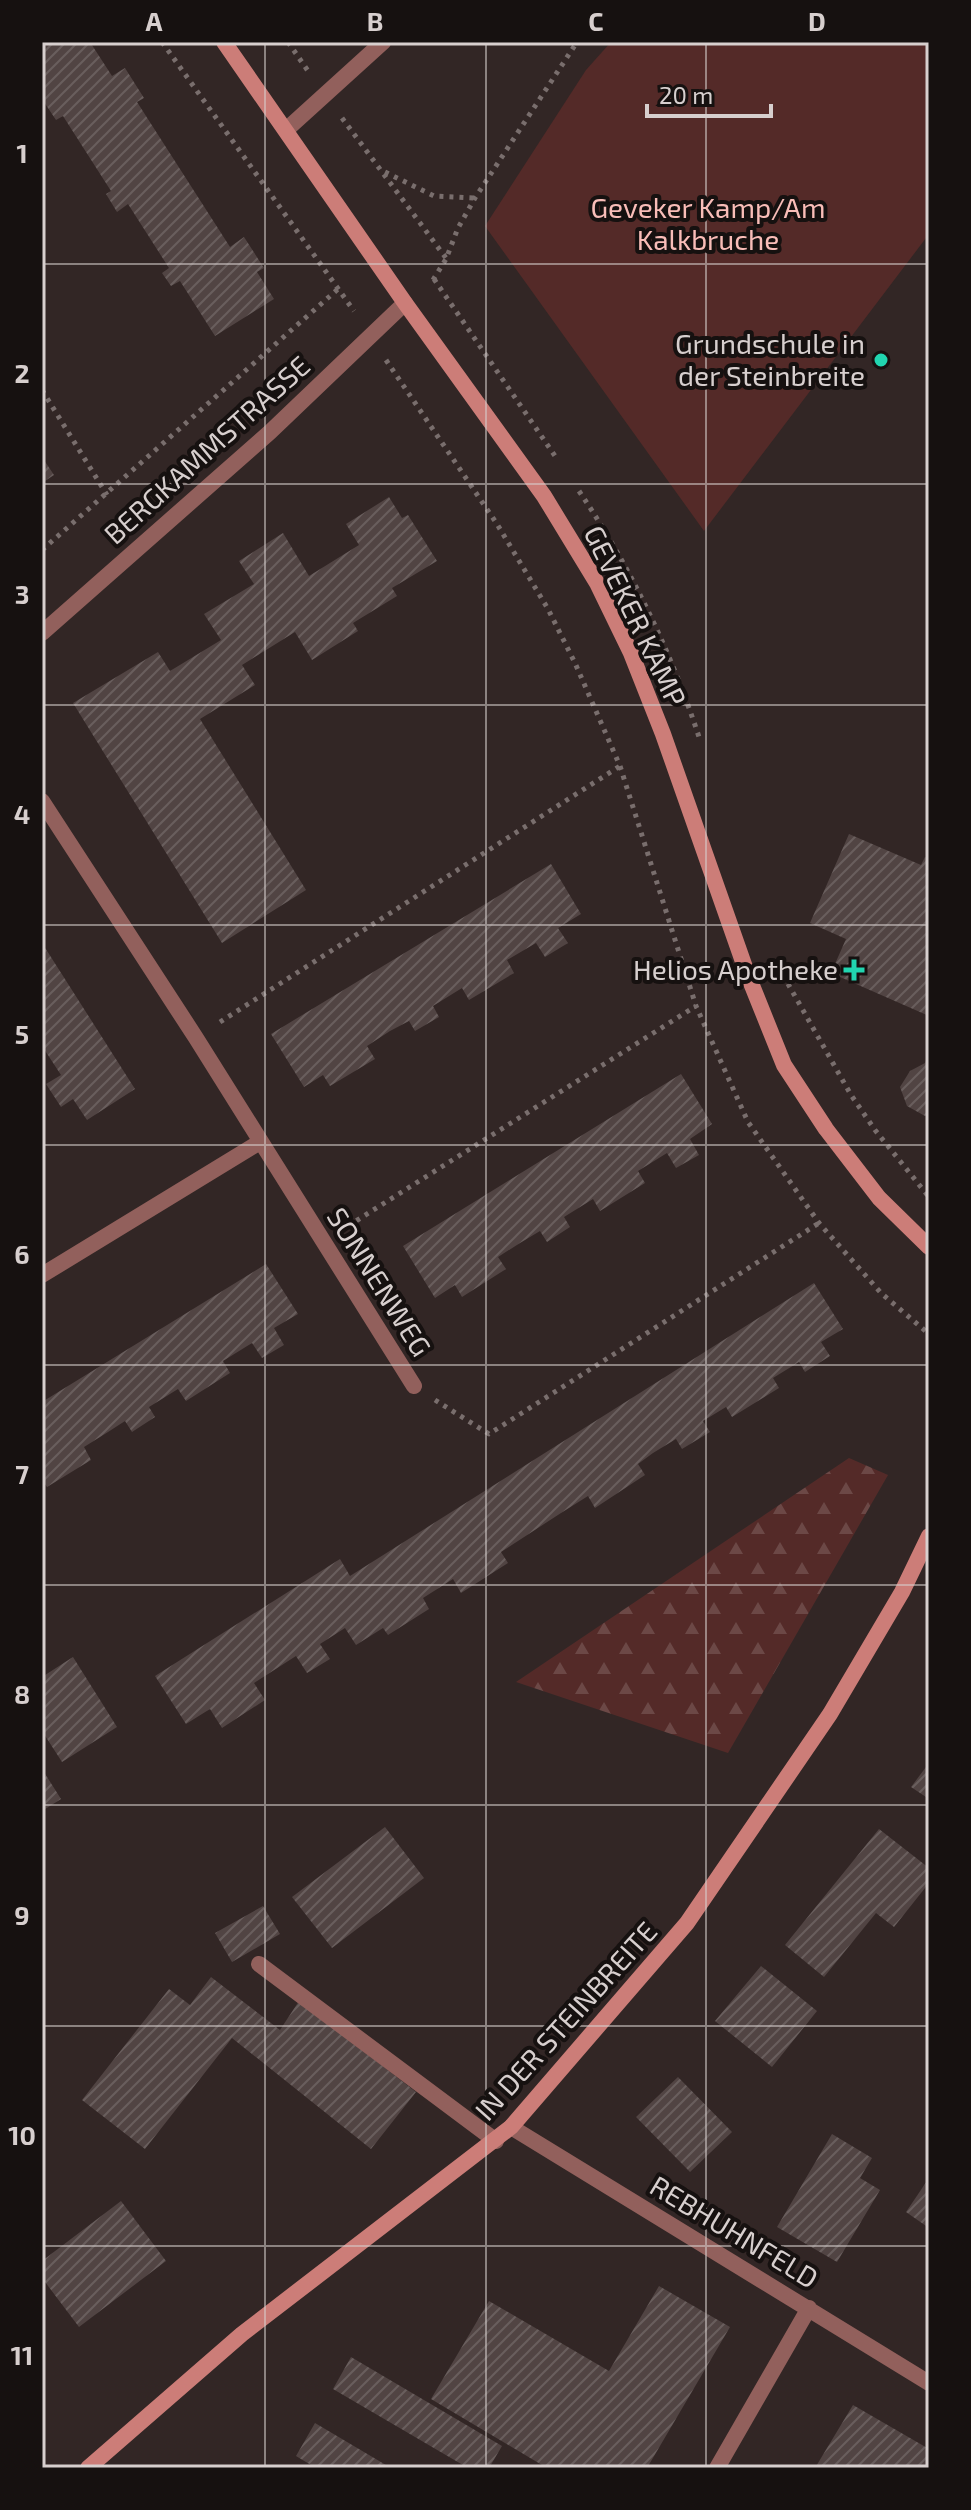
<svg xmlns="http://www.w3.org/2000/svg" width="971" height="2510" font-family="'Exo 2',sans-serif">
<style>
.forest{fill:url(#forest-firs)}
.park{fill:#542a28}
.building{fill:url(#building-hatch)}
.lines{fill:none;stroke-linecap:round;stroke-linejoin:round}
.path{stroke:#796e6d;stroke-width:5;stroke-dasharray:4 6;stroke-linecap:butt}
.lane{stroke:#92605c;stroke-width:16}
.street{stroke:#92605c;stroke-width:16}
.secondary{stroke:#cc7d78;stroke-width:16}
.grid{fill:none;stroke:#d7cfce;stroke-width:2;stroke-opacity:0.55}
.poi-dot{fill:#21d5b0;stroke:#161110;stroke-width:3}
.labels{text-anchor:middle;stroke-width:8;stroke-linejoin:round;paint-order:stroke}
.park-label{font-size:28px;fill:#f9bdb8;stroke:#161110}
.poi-label{font-size:28px;fill:#d7cfce;stroke:#161110;text-anchor:end}
.street-label{font-size:28px;fill:#d7cfce;stroke:#161110}
.neatline{fill:none;stroke:#d7cfce;stroke-width:3}
.grid-label{font-size:26px;text-anchor:middle;font-weight:bold;fill:#d7cfce}
</style>
<defs>
<pattern id="forest-firs" width="22" height="20" patternUnits="userSpaceOnUse" patternTransform="scale(2)"><rect width="22" height="20" fill="#542a28"/><path d="M5 1l3.5 6h-7zM16 11l3.5 6h-7z" fill="#6c4846"/></pattern>
<pattern id="building-hatch" width="6" height="6" patternUnits="userSpaceOnUse" patternTransform="scale(2)"><rect width="6" height="6" fill="#514443"/><path d="M-1 1l2-2M0 6l6-6M5 7l2-2" fill="none" stroke="#695e5d"/></pattern>
</defs>
<rect width="100%" height="100%" fill="#322625"/>
<path class="forest" d="M849 1458 888 1475 728 1753 516 1682Z"/>
<path class="park" d="M611 42H929V234L704 531 485 226 586 70Z"/>
<path class="building" d="M42 42H90L112 76 125 68 144 98 137 102 230 247 244 237 264 268 257 272 274 299 215 336 180 281 171 286 162 273 169 268 128 204 117 212 106 194 111 191 63 116 56 120 42 99Z
M42 457 54 475 42 483Z
M389 497 402 518 408 515 437 561 392 588 397 596 353 623 358 631 312 660 295 632 242 665 255 685 200 719 306 890 222 943 73 703 158 652 170 671 221 640 204 614 254 584 239 561 283 533 309 576 359 545 346 524Z
M849 834 921 865 925 857 929 859V1016L831 973 846 939 810 923Z
M551 864 581 914 558 928 568 943 545 957 536 943 507 960 514 973 469 1000 462 988 433 1006 439 1017 415 1031 409 1021 390 1031 367 1046 375 1059 330 1086 323 1075 304 1087 271 1034Z
M42 943 135 1089 87 1120 73 1099 61 1107 46 1084 61 1075 42 1046Z
M929 1054V1114L925 1116 907 1106 900 1087 910 1071 925 1063Z
M681 1074 712 1124 690 1139 699 1155 676 1168 667 1153 638 1171 645 1183 600 1211 593 1199 564 1217 570 1227 547 1242 540 1231 520 1243 498 1257 506 1269 462 1297 455 1285 435 1298 403 1246Z
M266 1264 298 1314 274 1328 284 1345 262 1358 252 1343 223 1361 230 1373 186 1401 178 1389 149 1407 155 1417 132 1432 125 1421 108 1432 84 1447 91 1460 47 1487 42 1480V1402Z
M814 1283 843 1329 821 1342 830 1356 805 1372 799 1362 773 1378 779 1388 732 1417 726 1407 703 1421 710 1432 682 1449 676 1439 653 1453 638 1464 645 1475 595 1508 588 1496 561 1513 501 1552 508 1563 461 1593 453 1579 423 1598 429 1609 388 1635 383 1628 356 1645 345 1628 320 1644 330 1659 307 1673 296 1656 254 1683 265 1700 222 1728 210 1709 186 1724 155 1676 340 1559 350 1576Z
M73 1657 117 1727 62 1762 42 1731V1677Z
M929 1763V1799L911 1787Z
M42 1769 61 1799 42 1811Z
M385 1827 424 1878 332 1948 292 1897Z
M879 1829 929 1868V1883L894 1927 876 1913 824 1977 785 1945Z
M263 1906 280 1934 232 1962 215 1933Z
M761 1966 817 2011 772 2067 715 2021Z
M211 1977 280 2030 299 2001 416 2092 371 2149 232 2038 145 2149 82 2100 169 1989 190 2005Z
M678 2077 732 2132 690 2172 636 2117Z
M832 2134 872 2158 860 2178 880 2190 837 2262 777 2227Z
M929 2178V2228L906 2212Z
M121 2201 166 2261 79 2327 42 2278V2261Z
M659 2286 730 2327 647 2468H547L431 2399 489 2301 609 2371Z
M351 2357 502 2446 489 2468H468L333 2389Z
M853 2405 929 2449V2468H815Z
M315 2423 391 2468H316L296 2456Z"/>
<g class="lines">
<path class="path" d="M162 42 354 311
M288 42 308 71
M342 118 446 258
M385 172 434 196 475 198
M434 279 555 456
M433 280 446 259 458 228 475 198 577 42
M386 360 497 524 548 609 575 663 620 766 696 1006 748 1122 819 1223 881 1293 929 1334
M42 390 107 495
M579 491C631 568 671 651 700 740
M42 550 338 289
M783 975 851 1095 875 1130 929 1197
M220 1022 620 766
M348 1226 696 1006
M435 1400 489 1434 819 1223"/>
<path class="lane" d="M286 130 383 42
M259 1964 496 2141"/>
<path class="street" d="M42 633 270 432 405 303
M42 801 196 1038 414 1386
M42 1275 260 1142
M511 2127 929 2383
M717 2468 809 2308"/>
<path class="secondary" d="M224 42 405 303 544 496 597 583 631 653 663 734 747 973 784 1065 826 1129 879 1198 929 1247
M88 2468 242 2334 511 2127 687 1923 830 1714 902 1592 929 1536"/>
</g>
<path class="grid" d="M265 42V2468M486 42V2468M706 42V2468M42 264H929M42 484H929M42 705H929M42 925H929M42 1145H929M42 1365H929M42 1585H929M42 1805H929M42 2026H929M42 2246H929"/>
<g class="poi-dot">
<circle cx="881" cy="360" r="8"/>
<path d="M850 958h8v8h8v8h-8v8h-8v-8h-8v-8h8z"/>
</g>
<g class="labels">
<g class="park-label">
<text x="708" y="218">Geveker Kamp/Am<tspan x="708" dy="32">Kalkbruche</tspan></text>
</g>
<g class="poi-label">
<text x="865" y="354">Grundschule in<tspan x="865" dy="32">der Steinbreite</tspan></text>
<text x="838" y="980">Helios Apotheke</text>
</g>
<g class="street-label">
<text transform="translate(207 450) rotate(-42)" y="10">BERGKAMMSTRASSE</text>
<text transform="translate(635 616) rotate(64)" y="10">GEVEKER KAMP</text>
<text transform="translate(379 1282) rotate(58)" y="10">SONNENWEG</text>
<text transform="translate(566 2021) rotate(-48)" y="10">IN DER STEINBREITE</text>
<text transform="translate(734 2232) rotate(31)" y="10">REBHUHNFELD</text>
</g>
</g>
<rect width="971" height="2510" fill="none" stroke="#161110" stroke-width="88"/>
<path d="M647 104v12h124v-12" fill="none" stroke="#d7cfce" stroke-width="4"/>
<text x="659" y="104" font-size="24" fill="#d7cfce" stroke="#161110" stroke-width="6" paint-order="stroke">20 m</text>
<rect x="44" y="44" width="883" height="2422" class="neatline"/>
<g class="grid-label">
<text x="154" y="31">A</text>
<text x="375" y="31">B</text>
<text x="596" y="31">C</text>
<text x="817" y="31">D</text>
<text x="22" y="163">1</text>
<text x="22" y="383">2</text>
<text x="22" y="604">3</text>
<text x="22" y="824">4</text>
<text x="22" y="1044">5</text>
<text x="22" y="1264">6</text>
<text x="22" y="1484">7</text>
<text x="22" y="1704">8</text>
<text x="22" y="1925">9</text>
<text x="22" y="2145">10</text>
<text x="22" y="2365">11</text>
</g>
</svg>
